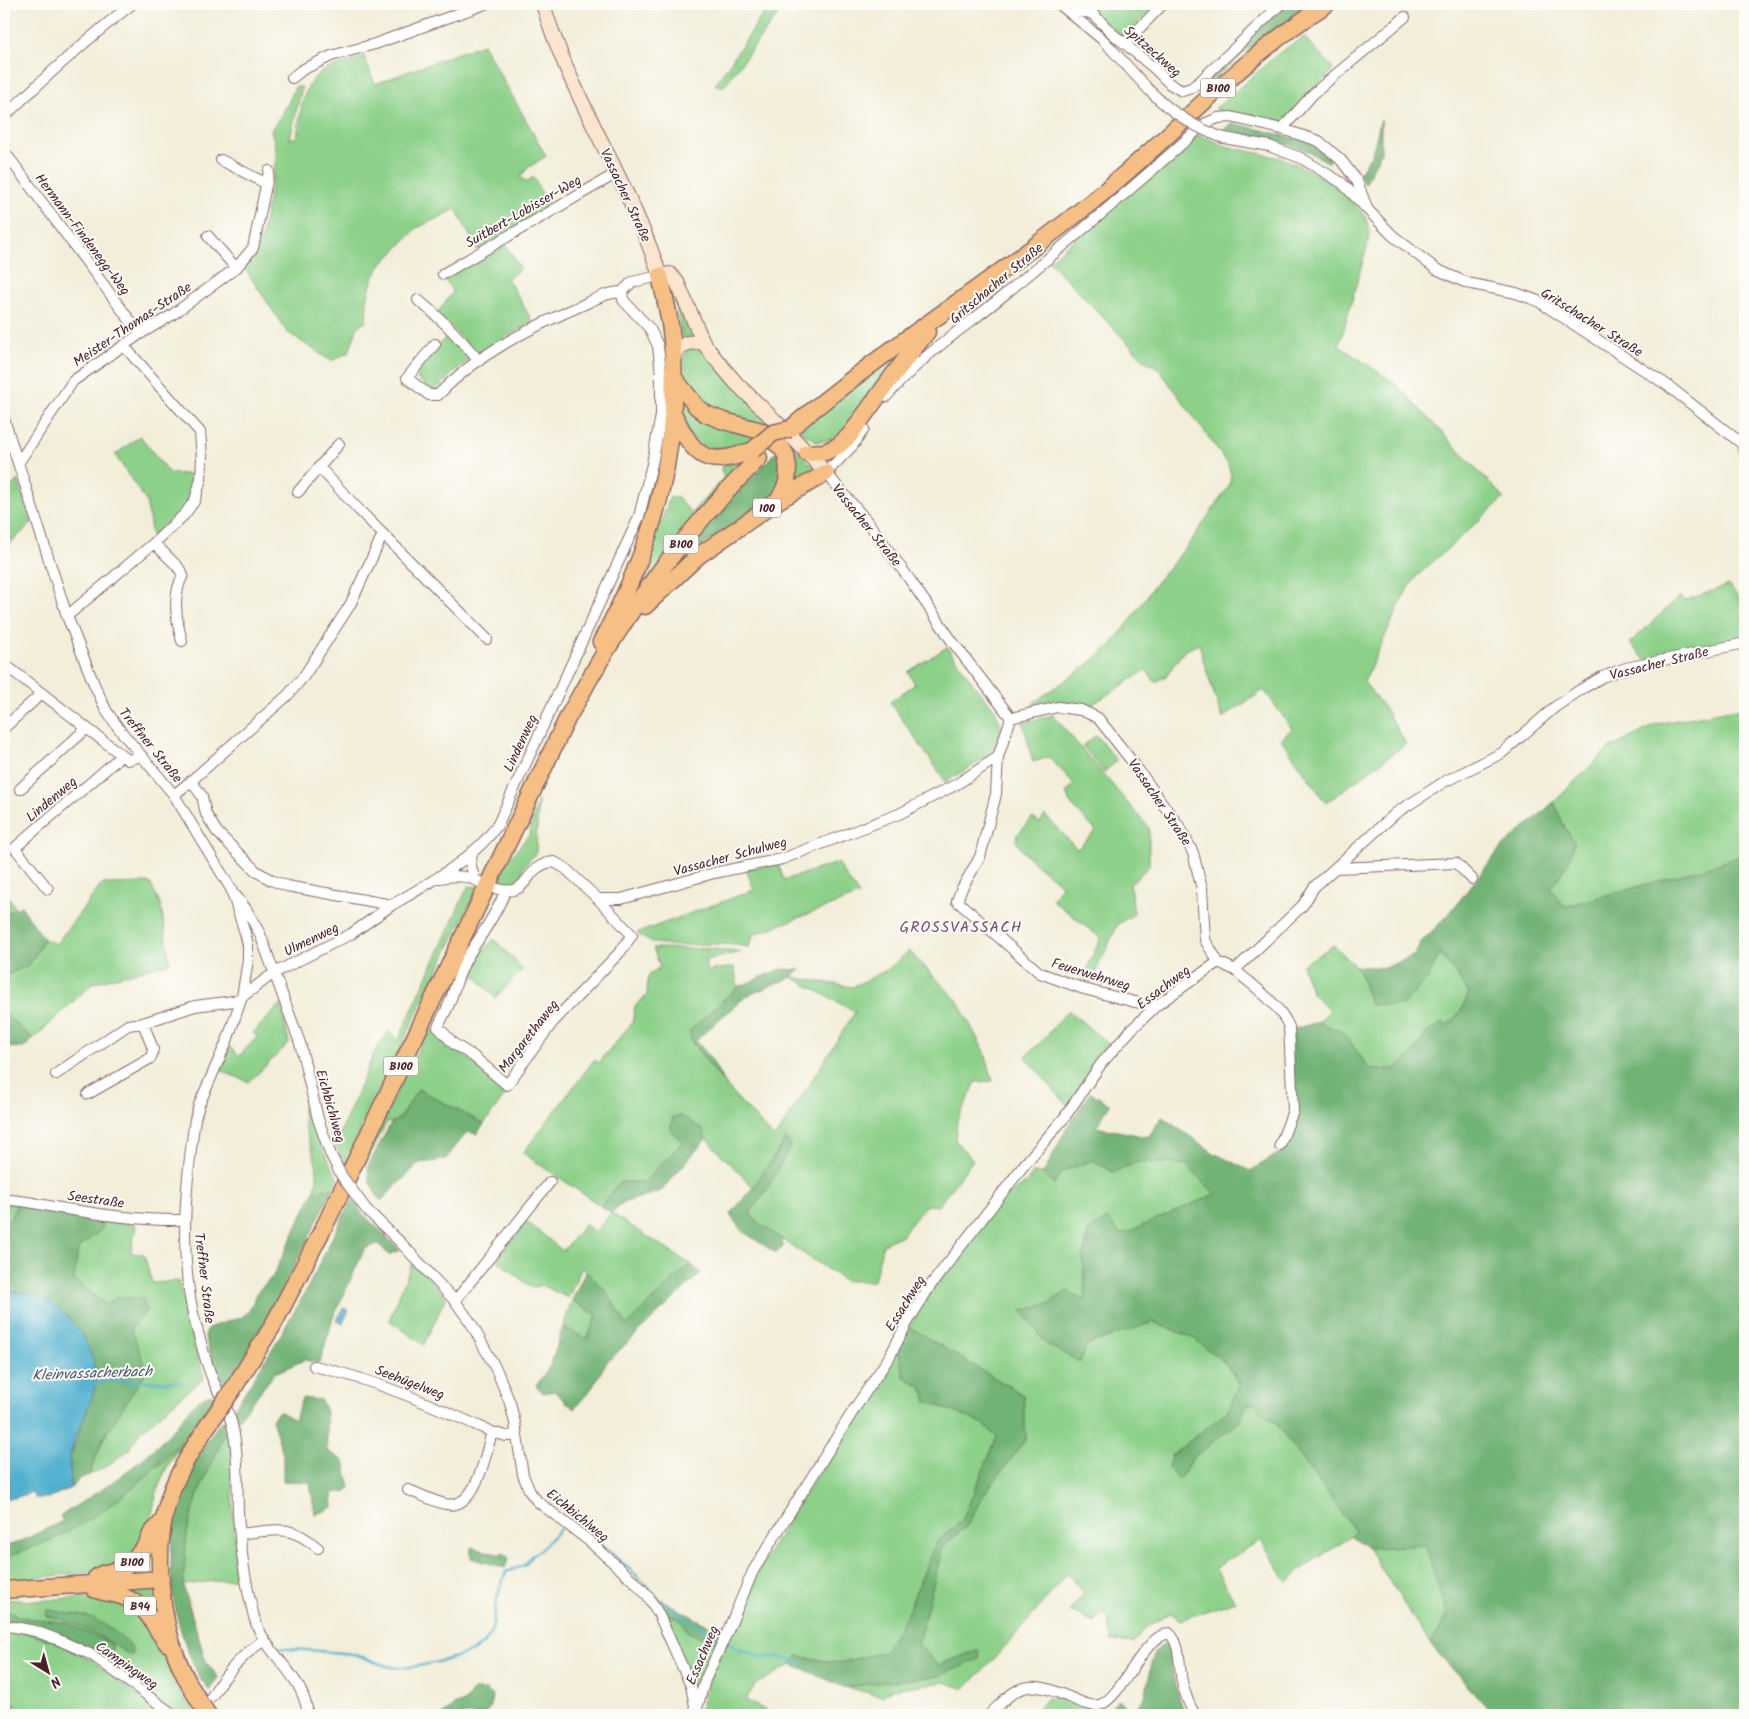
<svg xmlns="http://www.w3.org/2000/svg" width="1749" height="1719" font-family="Kalam,sans-serif">
<style>
.green{fill:#8cd089;stroke:#6b785a;fill-rule:evenodd}
.forest{fill:#71b275;stroke:#5e6850}
.water{fill:#51b0cf;stroke:#4e687d}
.lines{fill:none;stroke-linecap:round;stroke-linejoin:round}
.stream{stroke:#51b0cf;stroke-width:2.5}
.minor-casing{stroke:#856768;stroke-width:12}
.secondary-casing{stroke:#856768;stroke-width:16}
.primary-casing{stroke:#856768;stroke-width:19}
.minor{stroke:#fff;stroke-width:10}
.secondary{stroke:#fbe5cf;stroke-width:14}
.primary{stroke:#f5bf86;stroke-width:16}
.minor-bridge-casing{stroke:#856768;stroke-width:12;stroke-linecap:butt}
.primary-bridge-casing{stroke:#856768;stroke-width:19;stroke-linecap:butt}
.minor-bridge{stroke:#fff;stroke-width:10}
.primary-bridge{stroke:#f5bf86;stroke-width:16}
.labels{text-anchor:middle;stroke-width:4;stroke-linejoin:round;paint-order:stroke}
.shield{fill:#fdfcf7;stroke:#806168;stroke-width:1}
.shield-label{font-size:12px;font-weight:bold;fill:#4a1f2b}
.street-label{font-size:14px;fill:#4a1f2b;stroke:#fdfcf7}
.water-label{font-size:15px;font-style:italic;fill:#4d596d;stroke:#fdfcf7}
.quarter-label{font-size:16px;letter-spacing:1px;fill:#765273;stroke:#fdfcf7}
</style>
<rect width="100%" height="100%" fill="#fdfcf7"/>
<filter id="ink" filterUnits="userSpaceOnUse"><feTurbulence type="fractalNoise" baseFrequency=".02" numOctaves="2"/><feDisplacementMap in="SourceGraphic" scale="10" xChannelSelector="R" yChannelSelector="G"/><feConvolveMatrix kernelMatrix="1 2 1 2 8 2 1 2 1" color-interpolation-filters="sRGB"/></filter>
<filter id="wash" filterUnits="userSpaceOnUse"><feTurbulence type="fractalNoise" baseFrequency=".0096" numOctaves="4" result="noise"/><feDisplacementMap in="SourceGraphic" scale="20" xChannelSelector="R" yChannelSelector="G"/><feGaussianBlur stdDeviation="1.12" result="paint"/><feColorMatrix in="noise" values="0 0 0 0 0 0 0 0 0 0 0 0 0 0 0 0 0 1.4 0 .05"/><feComposite in="paint" operator="in"/></filter>
<g filter="url(#wash)">
<rect width="100%" height="100%" fill="#f2eed9"/>
<path class="green" d="M770 4H786L724 86 715 85Z
M1085 4H1159L1125 36 1120 35 1084 8Z
M1304 37 1334 69 1280 124 1222 112 1215 109 1279 53Z
M483 44 546 156 528 168 520 177 527 182 533 177 550 208 477 250 456 209 417 228 381 265 372 280 367 301 366 322 358 326 349 352 331 361 287 332 244 267 256 250 261 238 276 159V149L271 130 287 106 295 87H302L290 139 297 137C301 113 301 80 327 69 340 64 353 63 364 56L375 84Z
M1198 135 1226 146 1285 159 1321 176 1347 196 1366 218 1370 236 1339 346 1395 383 1504 498 1416 577 1403 597 1364 682 1385 709 1406 744 1326 803 1281 739 1292 729 1264 690 1222 718 1205 666 1199 644 1184 651 1165 677 1155 682 1146 670 1093 704V708L1066 702 1032 708 1033 703 1086 666 1110 646 1127 625 1156 583 1189 544 1229 486 1231 475 1228 464 1158 368 1144 360 1049 261Z
M504 242 521 269 507 278 533 322 506 337 481 353 474 351 437 313 453 292 443 277Z
M677 298 696 335 683 340 675 301Z
M450 332 470 357 469 360 457 369 436 390H431L418 380 417 371Z
M917 339 837 439 815 442 814 439 799 432 812 419Z
M690 347 701 348 774 426 769 431 700 404 686 380 684 357 686 351Z
M682 396 761 436 748 448 713 454 687 433Z
M140 436 169 473 198 475 188 504 179 516 152 536 146 501 115 455Z
M789 441 817 471 791 488 785 445Z
M1738 448 1745 453V478Z
M777 451 698 542 702 546 671 573 668 570 705 523Z
M738 462 742 463 631 601 634 581 642 578 670 497H678L691 513 724 478 721 469 723 465Z
M18 480 32 523 4 549V493Z
M1729 585 1745 606V641L1645 660 1630 643 1680 596 1684 601Z
M947 647 978 690 994 708 1001 725 996 745 984 759 946 782 890 702 915 684 908 672Z
M1730 710H1745V855L1702 869 1564 907 1551 889 1569 861 1574 842 1563 824 1554 802 1607 750 1657 724Z
M1053 715 1149 828V866L1130 884 1134 914 1118 924 1090 984 1080 983 1101 938 1052 900 1062 886C1047 871 1026 860 1016 841L1017 835 1032 818 1040 823 1045 815 1077 849 1096 831 1070 803 1066 793 1074 784 1049 757 1033 762 1023 723Z
M1096 735 1117 761 1104 772 1083 746Z
M538 800 536 853 523 867 522 878C513 886 507 888 495 884L507 862 529 835Z
M837 863 859 895 753 935 749 947C737 945 725 944 713 944 689 944 656 951 637 933L754 890 746 869 778 864 784 880Z
M150 883 161 906 170 963 93 983 33 1039 4 1013V976L29 965 44 939 56 944 102 884Z
M468 886 478 887 369 1113 361 1126 360 1133 345 1166 325 1121 329 1119 338 1138 375 1051 389 1031 398 1041Z
M4 889 16 909 4 915Z
M494 939 523 969 495 998 470 970 477 957Z
M1334 945 1355 966 1360 974 1371 1005 1428 979 1439 952 1469 993C1457 1020 1454 1024 1426 1033L1416 1051 1395 1069 1370 1070 1343 1032 1318 1022 1330 1011 1312 993 1302 965Z
M653 948 714 949 742 952 706 960V971L734 967 738 987 689 1032 692 1043 727 1087 773 1137 779 1132 855 1012 792 977 852 987 887 970 909 951 957 1000 985 1053 993 1081 976 1082 957 1121 955 1140 973 1160 938 1206 926 1205 902 1235 883 1244 874 1281H845L774 1234 756 1221 750 1213 765 1192 786 1140 753 1187 706 1139 703 1130 684 1141 644 1182H620L601 1206 523 1153 594 1060 598 1063 632 1023 635 1006 647 995 648 976 660 967Z
M281 1004 289 1043 249 1082 219 1070 230 1047 239 1056 257 1037 253 1033Z
M1068 1010 1111 1046 1069 1107 1025 1057 1043 1040Z
M433 1030 502 1086 505 1095 484 1124 418 1089C411 1100 402 1125 387 1122L368 1158 367 1152 423 1040 427 1033Z
M303 1107H310L320 1144 338 1179 333 1189 314 1191C323 1168 310 1149 305 1127 303 1121 303 1114 303 1107Z
M1093 1160 1113 1172 1137 1162 1185 1164 1216 1194 1121 1236 1106 1219 1088 1232 1083 1259 1086 1301 1067 1292 1050 1303 1023 1311 1080 1361 1088 1344 1153 1322 1195 1339 1226 1364 1240 1384 1228 1411 1171 1456 1168 1468 1180 1478 1194 1457 1239 1422 1247 1405 1255 1403 1262 1413 1276 1423 1355 1531 1352 1536 1303 1568 1287 1583 1261 1540 1215 1568 1235 1601 1180 1620 1171 1613 1146 1627 1133 1643 1111 1641 1109 1619 1104 1612 1099 1615 1094 1622 1070 1611 1084 1593 1067 1574C1034 1614 1002 1653 964 1689L944 1682 892 1689 882 1696 844 1687 939 1676 979 1658V1650L938 1665 924 1650 917 1647 943 1546 967 1526 982 1497 1026 1439 1023 1395 909 1327 921 1305 998 1202 1026 1183 1033 1173 1043 1174 1054 1184 1061 1172Z
M4 1203 17 1204 10 1220 4 1222Z
M611 1213 690 1264 627 1325 605 1290 582 1267 568 1298 542 1285 532 1288 497 1260 526 1221 563 1251 585 1224 595 1233Z
M103 1220 136 1225 131 1253 144 1254 152 1283 178 1281 204 1378 185 1393 139 1433 129 1450 105 1467 89 1475 104 1437 147 1370 106 1305 74 1279 78 1248 101 1230Z
M413 1261 446 1297 424 1345 389 1320Z
M572 1300 597 1315 587 1339 563 1327Z
M898 1349 904 1377 921 1387 927 1401 982 1423 997 1437 962 1521 936 1542 907 1614 884 1652 838 1663 797 1656 792 1664 755 1685 746 1700 774 1715H698L714 1666 749 1586 791 1516Z
M227 1429 231 1451 233 1515 239 1578 183 1585 187 1532 198 1494Z
M191 1432 172 1458 164 1473 157 1491 149 1528 136 1553 102 1571 4 1581V1558L66 1533 163 1462Z
M153 1542 152 1567 150 1569 123 1573Z
M1425 1545 1448 1615 1430 1644 1368 1548Z
M151 1587 153 1590 158 1618 118 1589Z
M84 1597H104L124 1599 156 1635 174 1681 186 1701 197 1715 192 1713 188 1715H173L112 1665V1644L66 1623 19 1617 13 1613 4 1611V1599L33 1601ZM51 1610 75 1616H86L91 1620 109 1627 117 1634 132 1655 104 1638 69 1620 46 1616Z
M657 1597 669 1604 666 1610 704 1634 721 1638 698 1699 655 1600Z
M7 1628 40 1635 89 1658 164 1715H19L4 1679V1632Z
M1054 1695 1097 1711 1101 1715H1032L1047 1698 1050 1699Z"/>
<path class="forest" d="M1286 4H1309L1248 50 1207 85 1205 81Z
M1381 119V152L1365 184 1359 174 1372 154Z
M1233 123 1309 142 1331 159 1328 162 1301 148 1224 129Z
M777 451 784 465 780 485 770 499 702 546 697 542Z
M1554 802 1563 824 1574 842 1569 861 1551 889 1564 907 1702 869 1745 855V1715H1494L1430 1644 1448 1615 1425 1545 1368 1548 1352 1536 1355 1531 1276 1423 1262 1413 1255 1403 1247 1405 1239 1422 1194 1457 1179 1479 1168 1468 1171 1456 1228 1411 1240 1384 1226 1364 1195 1339 1153 1322 1088 1344 1080 1362 1046 1344 1022 1311 1050 1303 1067 1291 1086 1301 1083 1259 1088 1232 1107 1219 1121 1235 1215 1194 1185 1164 1137 1162 1113 1172 1093 1160 1061 1172 1054 1184 1043 1174 1068 1126 1091 1092 1110 1105 1096 1127 1148 1137 1162 1117 1214 1153 1250 1171 1286 1149 1296 1118 1291 1030 1318 1022 1343 1032 1370 1070 1395 1069 1416 1051 1426 1033 1442 1023 1448 1026 1461 1011 1469 993 1440 953 1428 979 1402 1005H1371L1360 974 1355 966 1384 968 1415 955 1420 943 1449 914 1499 850Z
M21 906 44 939 29 965 4 976V938L7 937 4 925V915Z
M781 969 800 970 792 977 746 996 696 1040 711 1059 727 1087 692 1043 689 1031 738 987Z
M4 1013 33 1039 24 1048 5 1047 4 1045Z
M418 1089 484 1124 477 1134 467 1132 445 1160 419 1163 381 1201C373 1191 367 1179 368 1166L391 1123 400 1118Z
M682 1116 703 1130 706 1139 661 1191 622 1203 611 1213 601 1206 620 1182H644L683 1142 670 1130 673 1117Z
M786 1139 791 1146 765 1192 750 1213 756 1221 782 1239 783 1247 776 1253 742 1231 730 1215 753 1187Z
M333 1189 263 1329 224 1390 220 1384 205 1337 206 1332 210 1327 242 1317 248 1312 259 1290 273 1276 314 1191Z
M352 1198 362 1213 400 1250 389 1255 378 1244 365 1248 333 1318 320 1363 304 1360 275 1373 237 1421 234 1409 273 1348 305 1293Z
M17 1204 103 1220 101 1230 78 1248 74 1279 106 1305 117 1297 142 1298 147 1310 131 1329 147 1370 104 1437 89 1475 79 1479 71 1488 70 1457 87 1410 84 1339 67 1317 45 1299 18 1292 4 1291V1222L10 1220Z
M690 1264 701 1273 606 1363 592 1388 574 1409 554 1391 543 1393 536 1386 550 1366 563 1327 587 1339 597 1315 572 1300 586 1271 605 1290 627 1325Z
M909 1327 1023 1395 1026 1439 982 1497 967 1526 943 1546 917 1647 924 1650 938 1665 979 1650V1659L939 1676 844 1687 792 1664 797 1656 838 1663 884 1652 907 1614 936 1542 962 1521 997 1437 982 1423 927 1401 921 1387 904 1377 898 1349Z
M212 1394 216 1401C171 1456 130 1497 68 1532 48 1543 25 1549 4 1558V1547L19 1542 63 1521 60 1516C100 1491 138 1467 170 1433 182 1420 194 1397 212 1394Z
M302 1398 321 1400 326 1412 327 1451 344 1461 350 1488 347 1491 332 1493 333 1507 315 1515 310 1482 283 1481V1455L272 1419 279 1411 295 1420Z
M221 1421 226 1423 227 1429 198 1494 187 1532 183 1585 206 1662 218 1677 209 1691 204 1682H202C169 1620 161 1554 184 1487 192 1463 207 1442 221 1421Z
M471 1547 501 1555 502 1552 509 1558 505 1568 471 1558Z
M669 1604 722 1633 721 1638 712 1642 704 1634 701 1637 688 1632 681 1620 668 1615 666 1610Z
M51 1610C68 1615 87 1613 100 1623L101 1622C110 1630 133 1640 133 1654L130 1655C103 1638 78 1621 46 1616L47 1611Z
M4 1611 13 1613 19 1617 66 1623 112 1644V1665L89 1651 7 1628 4 1632Z
M1164 1643 1168 1648 1175 1685 1183 1709 1178 1715H1101L1097 1711 1110 1708 1119 1700 1133 1713 1145 1697 1154 1653Z
M4 1679 19 1715H4Z
M474 1690H486L492 1695 491 1707 483 1715H442L452 1707 465 1701Z"/>
<path class="water" d="M4 1291C17 1292 33 1293 45 1300 72 1314 100 1353 95 1384 91 1410 74 1432 70 1457 69 1467 71 1478 71 1488L48 1498H35L32 1492 15 1498H4Z
M343 1308 349 1310 343 1323 337 1321Z"/>
<g class="lines">
<path class="stream" d="M92 1384 112 1381 180 1382
M570 1520 588 1532 636 1575 661 1601 686 1619 721 1639
M726 1642 738 1649 765 1658 773 1656 802 1663
M278 1648C303 1650 327 1651 351 1654 365 1656 378 1665 392 1667 411 1670 473 1657 486 1641 495 1630 493 1618 496 1605 498 1594 502 1582 506 1572L525 1565 532 1555 540 1550 560 1529"/>
</g>
</g>
<g filter="url(#ink)">
<g class="lines">
<defs>
<path id="minor" d="M1059 4 1103 40 1151 92
M1071 13 1087 12 1094 15 1113 34 1155 69 1170 84 1182 91 1191 88 1199 82 1281 4
M1125 43 1163 4
M292 78 302 70 331 56 375 44 485 4
M4 117C45 77 87 39 132 4
M1282 129 1313 94 1328 81 1405 17
M1224 138 1269 146 1301 158 1342 183 1392 235 1436 269 1467 283 1516 293 1538 301 1667 385 1745 446
M4 151 140 334
M221 160 265 183
M208 236 236 268
M443 274 617 173
M622 292 632 282 660 276
M418 300C441 318 461 339 479 361
M435 344 407 378 429 395H438C476 355 528 329 578 307 592 301 606 292 622 292
M886 397C919 357 964 328 1004 295 1072 239 1139 183 1204 124L1218 118 1231 117 1282 129 1319 141 1341 160 1357 181 1367 208
M4 419 67 616 94 684 107 712 120 730 174 795 231 889 245 933 248 945V960L242 997 227 1041 199 1105 195 1119C185 1188 178 1262 197 1329 202 1346 206 1364 213 1380 219 1395 229 1409 232 1425 239 1453 237 1484 238 1512 240 1549 245 1582 254 1617 265 1656 303 1672 308 1715
M864 429 853 445 826 473 870 525 910 580 952 641 1011 718 1058 707 1081 710 1098 718 1134 764 1181 829 1193 853 1202 889 1205 940 1218 962 1235 970 1303 905 1314 887 1396 813 1444 782 1502 753 1555 707 1580 690 1602 677 1626 668 1745 643
M19 462 73 381 140 334 172 315 236 268 253 248 269 171
M319 467 359 510 487 639
M298 492 339 444
M154 543 178 567 183 575C172 596 176 619 182 641
M67 616 154 543 185 514 195 500 201 479 202 458 200 432 124 346
M4 664 128 760 142 756
M1011 718 998 757 996 794 980 857 961 890 957 901 1040 973 1084 989 1135 1002 1157 1005
M4 728 42 693
M191 781 288 695 304 676 350 605 383 534
M20 789 87 728
M174 795 191 781 202 796 206 814 217 832 256 871 271 880 287 886 392 905C426 885 476 858 498 824L639 517 652 464 661 415V373L658 346 650 329 623 300 622 292
M473 851 470 862 474 878
M1336 868 1456 863 1472 879
M440 878C454 875 469 875 481 883
M492 887C533 902 520 865 554 862L565 868 598 899 632 935 620 952 553 1022 507 1085 473 1056 454 1044 438 1027C442 1018 448 1008 451 999 456 984 460 969 468 956 481 935 496 915 505 892
M48 889 15 848C50 816 87 787 122 755
M236 896 246 909 260 934 300 1043 318 1119 330 1153
M598 899H621L714 873 782 859 899 814 957 784 998 757
M1235 970C1254 987 1279 1003 1289 1027L1293 1111 1280 1145
M56 1074 128 1025 143 1023 195 1006 234 1001 242 997 274 973 351 934 392 905
M88 1094 151 1058 153 1049 143 1023
M4 1200C21 1199 37 1204 54 1207 97 1214 141 1221 185 1220
M366 1209 401 1243 455 1301 471 1323 497 1371 510 1403 515 1423 523 1475 530 1492 537 1501 589 1541 636 1583 648 1596 658 1613 691 1686 695 1706
M455 1301 550 1182
M314 1366C377 1380 434 1406 492 1432L506 1436 517 1435
M408 1490C420 1494 432 1501 445 1504 477 1511 485 1455 492 1432
M240 1534C275 1530 289 1523 318 1548
M4 1625 35 1631 59 1640 92 1655 174 1715
M212 1696C226 1673 242 1655 264 1640
M695 1715 705 1680 727 1633 753 1571 855 1408 890 1356 907 1323 930 1286 1024 1165 1064 1118 1101 1064 1131 1030 1157 1005 1218 962
M989 1715C998 1707 1007 1695 1018 1690 1049 1676 1083 1713 1102 1704 1124 1693 1143 1637 1169 1633 1181 1643 1179 1667 1182 1682 1185 1694 1189 1705 1195 1715"/>
<path id="secondary" d="M543 4C571 99 630 182 660 276L670 274 677 282 703 342 714 357 736 383 797 442 826 473
M673 353 687 343 703 342"/>
<path id="primary" d="M673 413C694 455 704 470 753 450
M790 429C887 346 997 280 1095 199 1174 135 1241 58 1327 4
M807 453 825 452 838 446 850 435 894 374 927 332
M779 500 826 473
M645 606 698 556 779 500 787 483 788 468 786 455 781 447 761 431 724 421 706 414 696 406 674 378
M601 642C654 544 681 451 672 339 670 318 665 297 660 276
M233 1389 272 1327 325 1225 568 717C583 691 597 664 614 638 655 573 704 512 759 458
M96 1578 102 1574 122 1569 132 1561 146 1546 151 1534 163 1521
M94 1589C103 1593 112 1593 121 1596 150 1605 150 1623 167 1643
M4 1590 161 1579
M208 1715C200 1702 191 1689 185 1676 158 1622 151 1543 173 1487 184 1461 199 1438 215 1415"/>
</defs>
<use href="#minor" class="minor-casing"/>
<use href="#secondary" class="secondary-casing"/>
<use href="#primary" class="primary-casing"/>
<use href="#minor" class="minor"/>
<use href="#secondary" class="secondary"/>
<use href="#primary" class="primary"/>
<defs>
<path id="minor-bridge" d="M1151 92C1173 114 1195 128 1224 138
M330 1153 341 1175 366 1209"/>
<path id="primary-bridge" d="M753 450 773 433 790 429
M215 1415 233 1389"/>
</defs>
<use href="#minor-bridge" class="minor-bridge-casing"/>
<use href="#primary-bridge" class="primary-bridge-casing"/>
<use href="#minor-bridge" class="minor-bridge"/>
<use href="#primary-bridge" class="primary-bridge"/>
</g>
</g>
<g class="labels">
<g class="shield">
<rect x="1200.5" y="78.5" width="35" height="19" rx="4"/>
<rect x="753" y="498.5" width="28" height="19" rx="4"/>
<rect x="663.5" y="534.5" width="35" height="19" rx="4"/>
<rect x="383.5" y="1056.5" width="35" height="19" rx="4"/>
<rect x="114.5" y="1552.5" width="35" height="19" rx="4"/>
<rect x="124" y="1596.5" width="32" height="19" rx="4"/>
</g>
<g class="shield-label">
<text x="1218" y="92">B100</text>
<text x="767" y="512">100</text>
<text x="681" y="548">B100</text>
<text x="401" y="1070">B100</text>
<text x="132" y="1566">B100</text>
<text x="140" y="1610">B94</text>
</g>
<g class="street-label">
<text transform="translate(1153 51) rotate(41)" y="5">Spitzeckweg</text>
<text transform="translate(626 195) rotate(65)" y="5">Vassacher Straße</text>
<text transform="translate(523 211) rotate(-30)" y="5">Suitbert-Lobisser-Weg</text>
<text transform="translate(83 234) rotate(53)" y="5">Hermann-Findenegg-Weg</text>
<text transform="translate(996 283) rotate(-40)" y="5">Gritschacher Straße</text>
<text transform="translate(1592 322) rotate(32)" y="5">Gritschacher Straße</text>
<text transform="translate(132 324) rotate(-34)" y="5">Meister-Thomas-Straße</text>
<text transform="translate(867 525) rotate(51)" y="5">Vassacher Straße</text>
<text transform="translate(1659 663) rotate(-14)" y="5">Vassacher Straße</text>
<text transform="translate(520 743) rotate(-65)" y="5">Lindenweg</text>
<text transform="translate(151 745) rotate(51)" y="5">Treffner Straße</text>
<text transform="translate(51 799) rotate(-40)" y="5">Lindenweg</text>
<text transform="translate(1160 802) rotate(56)" y="5">Vassacher Straße</text>
<text transform="translate(730 856) rotate(-15)" y="5">Vassacher Schulweg</text>
<text transform="translate(311 939) rotate(-26)" y="5">Ulmenweg</text>
<text transform="translate(1091 974) rotate(17)" y="5">Feuerwehrweg</text>
<text transform="translate(1163 987) rotate(-37)" y="5">Essachweg</text>
<text transform="translate(528 1036) rotate(-52)" y="5">Margarethaweg</text>
<text transform="translate(331 1106) rotate(74)" y="5">Eichbichlweg</text>
<text transform="translate(96 1199) rotate(8)" y="5">Seestraße</text>
<text transform="translate(205 1278) rotate(83)" y="5">Treffner Straße</text>
<text transform="translate(905 1303) rotate(-58)" y="5">Essachweg</text>
<text transform="translate(410 1382) rotate(21)" y="5">Seehügelweg</text>
<text transform="translate(578 1515) rotate(39)" y="5">Eichbichlweg</text>
<text transform="translate(702 1655) rotate(-67)" y="5">Essachweg</text>
<text transform="translate(127 1665) rotate(35)" y="5">Campingweg</text>
</g>
<g class="water-label">
<text transform="translate(92 1373) rotate(-2)" y="5">Kleinvassacherbach</text>
</g>
<g class="quarter-label">
<text x="961" y="932">GROSSVASSACH</text>
</g>
</g>
<rect width="1749" height="1719" fill="none" stroke="#fdfcf7" stroke-width="20"/>
<g transform="translate(48 1672) rotate(143)" stroke="#fdfcf7" stroke-width="4" paint-order="stroke">
<path d="M0-4L9 19L0 12L-9 19Z" fill="#4a1f2b"/>
<text y="-8" font-size="14" font-weight="bold" text-anchor="middle" fill="#4a1f2b">N</text>
</g>
</svg>
